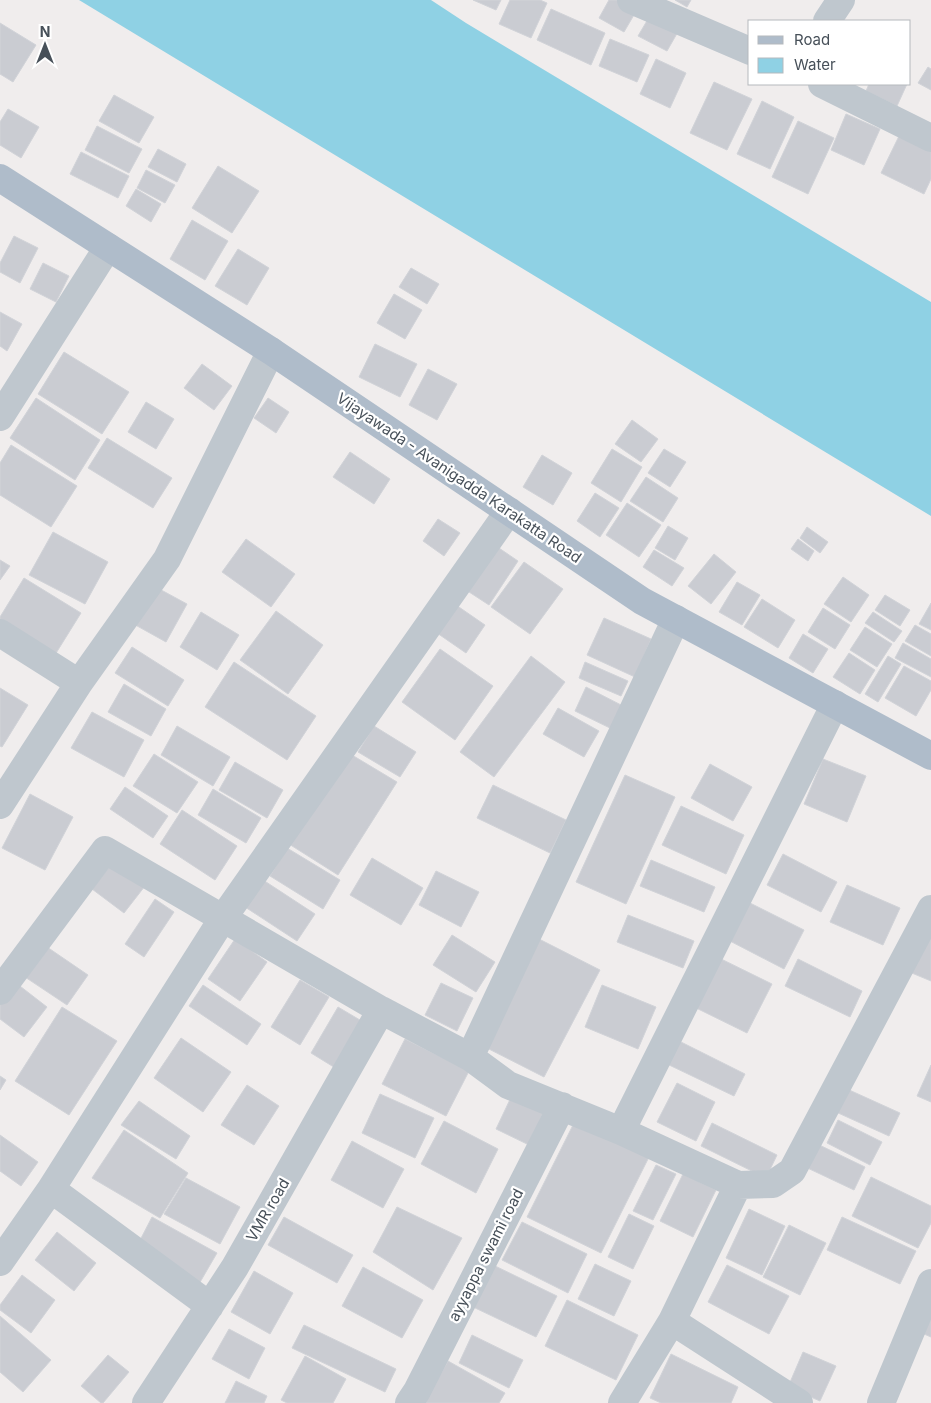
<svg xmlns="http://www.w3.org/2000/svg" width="931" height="1403" font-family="Inter,sans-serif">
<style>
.water{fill:#8fd1e4}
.building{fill:#caccd2;stroke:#d1d3d8}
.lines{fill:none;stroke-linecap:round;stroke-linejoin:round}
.street{stroke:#bfc7ce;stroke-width:28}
.primary{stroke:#afbcca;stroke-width:28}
.labels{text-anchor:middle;stroke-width:4.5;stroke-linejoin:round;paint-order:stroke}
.street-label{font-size:15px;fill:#475059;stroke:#fff}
</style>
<rect width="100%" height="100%" fill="#f0eded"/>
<path class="water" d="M79 0H431L466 23 931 302V516Z"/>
<path class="building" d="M473 0H501L496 10Z
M510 0H540L547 3 531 38 499 24Z
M609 0H624L638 8 624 32 599 18Z
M675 0H691L687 7Z
M551 9 605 33 591 65 537 40Z
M651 14 679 30 667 51 638 36Z
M0 23 36 45 13 82 0 74Z
M610 39 649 55 637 82 599 66Z
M656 59 686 73 670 108 640 94Z
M928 67 931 69V90L918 83Z
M714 82 752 99 727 150 690 133Z
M869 84H907L897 106 866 91Z
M114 95 154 117 139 143 99 121Z
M762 101 794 117 770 169 737 154Z
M8 109 39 127 21 158 0 145V122Z
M846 114 880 129 864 165 831 150Z
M798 121 834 138 808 194 772 177Z
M97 126 142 149 129 173 85 150Z
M901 132 931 146V179L924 194 881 173Z
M158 149 186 164 177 182 148 167Z
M81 152 129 176 118 198 70 174Z
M218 166 259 191 232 233 192 208Z
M146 170 175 185 165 203 137 188Z
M136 189 161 204 151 222 126 206Z
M192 220 228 241 205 280 170 259Z
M14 236 38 248 20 283 0 272V263Z
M238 249 269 268 247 305 215 286Z
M43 263 69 276 56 302 30 289Z
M411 268 439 284 427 304 399 287Z
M394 294 422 310 405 339 377 323Z
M0 312 22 324 7 351 0 346Z
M375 344 417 364 400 397 359 377Z
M64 352 129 392 102 434 38 394Z
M202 364 232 386 214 410 184 388Z
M428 369 457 384 437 420 409 405Z
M36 398 100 440 75 480 10 438Z
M268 398 289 412 276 433 254 418Z
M146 402 174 419 156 449 128 432Z
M632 420 658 439 641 462 615 444Z
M107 438 172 478 153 508 88 468Z
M11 445 77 486 51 527 0 495V463Z
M612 449 642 467 621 502 591 483Z
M664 449 686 462 670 487 648 473Z
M350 452 390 479 374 504 333 477Z
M542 455 572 473 553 505 523 487Z
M646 477 678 498 663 522 630 501Z
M595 493 619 508 600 537 577 521Z
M627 503 661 525 639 557 606 535Z
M438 519 460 533 444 556 423 541Z
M668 526 688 538 675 560 655 548Z
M807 527 828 542 820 553 800 538Z
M53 532 108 562 85 604 29 575Z
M246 539 295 574 271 607 222 572Z
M798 539 814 551 808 561 791 549Z
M496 546 518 561 489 605 466 590Z
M654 550 684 568 672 586 643 567Z
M714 554 736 572 711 604 688 586Z
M0 560 10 566 0 580Z
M524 562 563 589 530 634 491 607Z
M843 577 869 595 851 622 824 604Z
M24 578 81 613 53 658 0 625V617Z
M737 582 760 595 742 625 719 612Z
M152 585 187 604 166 642 130 622Z
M885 595 910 610 900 626 875 610Z
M762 599 795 620 778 648 744 627Z
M931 603V630L919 624Z
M456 605 485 625 466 653 437 633Z
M823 608 850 625 835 649 808 632Z
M276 611 323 645 288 694 240 660Z
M201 612 239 635 217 670 180 647Z
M873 612 902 631 894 642 865 623Z
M604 618 651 639 635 677 587 655Z
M915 625 931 634V656L905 641Z
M865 627 892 644 877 667 850 650Z
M803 634 828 649 813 673 789 658Z
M903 643 931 659V677L895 658Z
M132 647 184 680 168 706 115 673Z
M440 649 493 686 455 740 402 702Z
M849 653 875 670 860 694 833 677Z
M531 656 565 682 494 777 460 752Z
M888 656 901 664 878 702 865 694Z
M234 662 316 716 287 760 205 707Z
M585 662 628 681 621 696 579 678Z
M904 666 931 681V690L916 716 885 698Z
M124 684 166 709 151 736 108 712Z
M586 687 623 706 612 729 575 711Z
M0 688 28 705 2 747 0 746Z
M558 708 599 731 584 757 543 734Z
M92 712 144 740 124 777 71 748Z
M177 726 230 757 213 786 161 755Z
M374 726 416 752 400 777 358 752Z
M347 752 397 782 338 875 289 844Z
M154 754 198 782 177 813 133 786Z
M823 759 866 776 847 822 804 804Z
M235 762 283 790 267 818 219 790Z
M710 764 752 787 733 821 691 798Z
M625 775 675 797 626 904 576 882Z
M493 785 566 820 550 853 477 818Z
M125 787 168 816 153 838 110 809Z
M213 789 261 818 246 843 198 815Z
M30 794 73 817 45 870 2 848Z
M681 806 744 835 726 874 662 845Z
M182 810 237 846 215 880 160 844Z
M287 848 340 880 323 909 270 876Z
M783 854 837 882 821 912 767 885Z
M372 858 423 888 401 925 350 895Z
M651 860 715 887 704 912 640 886Z
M113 862 145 886 124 913 92 889Z
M436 871 479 892 461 927 419 905Z
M260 878 315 914 297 941 242 905Z
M847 885 900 908 883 945 830 922Z
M155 899 174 912 144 957 125 944Z
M748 902 804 930 784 969 728 940Z
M628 915 694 941 683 968 617 942Z
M931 925V981L907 971Z
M452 935 495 962 476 992 433 965Z
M537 938 600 970 544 1077 481 1045Z
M235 939 267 962 240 1001 208 979Z
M47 947 88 975 67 1005 25 977Z
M713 955 772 984 747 1033 688 1004Z
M798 959 862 991 850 1017 785 986Z
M300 980 329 997 300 1045 271 1027Z
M16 983 47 1007 24 1037 0 1019V1004Z
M441 983 473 998 457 1031 425 1015Z
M203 985 261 1024 247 1045 189 1006Z
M602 985 656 1007 638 1049 585 1027Z
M62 1007 117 1041 69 1115 15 1081Z
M338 1007 365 1023 337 1069 311 1053Z
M181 1038 231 1072 203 1112 154 1078Z
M405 1039 469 1071 446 1116 382 1084Z
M677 1040 745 1074 734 1096 665 1063Z
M931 1065V1102L917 1096Z
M0 1076 6 1080 0 1090Z
M677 1083 715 1102 696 1141 657 1122Z
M247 1085 279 1106 254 1145 221 1125Z
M847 1089 900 1113 889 1136 836 1112Z
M514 1091 547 1104 529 1145 496 1129Z
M380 1094 434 1118 415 1158 362 1133Z
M139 1101 190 1136 176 1159 121 1125Z
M576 1119 650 1155 601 1253 527 1217Z
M838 1120 882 1142 870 1165 827 1143Z
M444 1121 498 1149 476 1193 421 1164Z
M712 1123 777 1155 766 1178 701 1146Z
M124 1130 188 1173 160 1218 92 1178Z
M0 1135 38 1162 21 1186 0 1171Z
M352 1141 404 1169 383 1208 331 1180Z
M811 1141 865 1167 854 1190 799 1164Z
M656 1165 676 1174 653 1220 633 1211Z
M683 1174 716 1190 693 1237 660 1221Z
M871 1177 931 1206V1223L918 1248 852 1216Z
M186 1178 240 1207 220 1244 164 1214Z
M397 1207 462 1238 433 1290 373 1252Z
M749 1209 785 1226 762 1275 726 1258Z
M629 1214 654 1226 633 1269 608 1257Z
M152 1217 217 1253 199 1284 137 1246Z
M284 1217 353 1255 337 1283 268 1245Z
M842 1217 916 1251 900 1284 827 1250Z
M522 1222 587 1254 568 1293 502 1260Z
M789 1225 826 1243 800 1295 763 1277Z
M57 1232 96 1263 74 1291 35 1260Z
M491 1264 557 1296 536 1337 471 1306Z
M595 1264 631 1281 614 1316 578 1299Z
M727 1265 789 1296 769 1334 708 1302Z
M363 1267 423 1300 402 1338 342 1306Z
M254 1271 293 1293 270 1334 231 1312Z
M22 1275 55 1300 31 1333 0 1310V1305Z
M567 1300 638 1335 616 1380 545 1346Z
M0 1316 51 1360 23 1392 0 1372Z
M931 1316V1337L924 1334Z
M304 1325 396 1369 385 1392 292 1348Z
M229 1329 265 1348 249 1379 212 1359Z
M472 1335 523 1360 509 1388 459 1363Z
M803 1352 836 1366 820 1401 788 1387Z
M671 1354 738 1387 731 1403H661L650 1398Z
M108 1355 129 1372 103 1403H101L81 1386Z
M305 1356 346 1379 333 1403H287L281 1400Z
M448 1361 505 1393 499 1403H424Z
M236 1381 267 1396 264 1403H225Z"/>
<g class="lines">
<path class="street" d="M631 0 750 51
M827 21 841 0
M822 84 931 138
M0 417 108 247
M0 633 79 683
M0 805 79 683 167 559 271 351
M0 991 105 850 381 1010 470 1057 508 1085 621 1131 738 1185
M470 1057 676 619
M621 1131 835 704
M51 1189 210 1306
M0 1262 51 1189 223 918 509 511
M146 1403 235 1267 381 1010
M409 1403 417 1391 562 1106
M622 1403 672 1321
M799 1403 672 1321 738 1185 773 1184 792 1171 931 909
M881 1403 931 1283"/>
<path class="primary" d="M0 178 271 351 642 601 931 756"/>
</g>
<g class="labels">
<g class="street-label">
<text transform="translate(459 478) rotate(34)" y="5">Vijayawada - Avanigadda Karakatta Road</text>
<text transform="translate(268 1210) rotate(-60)" y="5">VMR road</text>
<text transform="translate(486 1255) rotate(-63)" y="5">ayyappa swami road</text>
</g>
</g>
<rect x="748" y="20" width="162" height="65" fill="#ffffff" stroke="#b5b9bd"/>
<rect x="758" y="36" width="25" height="8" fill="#afbcca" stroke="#b5b9bd"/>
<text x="794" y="45" font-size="15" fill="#475059">Road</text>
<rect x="758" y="58" width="25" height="15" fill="#8fd1e4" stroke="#b5b9bd"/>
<text x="794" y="70" font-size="15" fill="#475059">Water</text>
<g transform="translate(45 45)" stroke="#ffffff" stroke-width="4" paint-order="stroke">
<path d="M0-4L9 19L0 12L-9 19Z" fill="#475059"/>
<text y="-8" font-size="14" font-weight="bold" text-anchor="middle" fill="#475059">N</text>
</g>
</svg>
